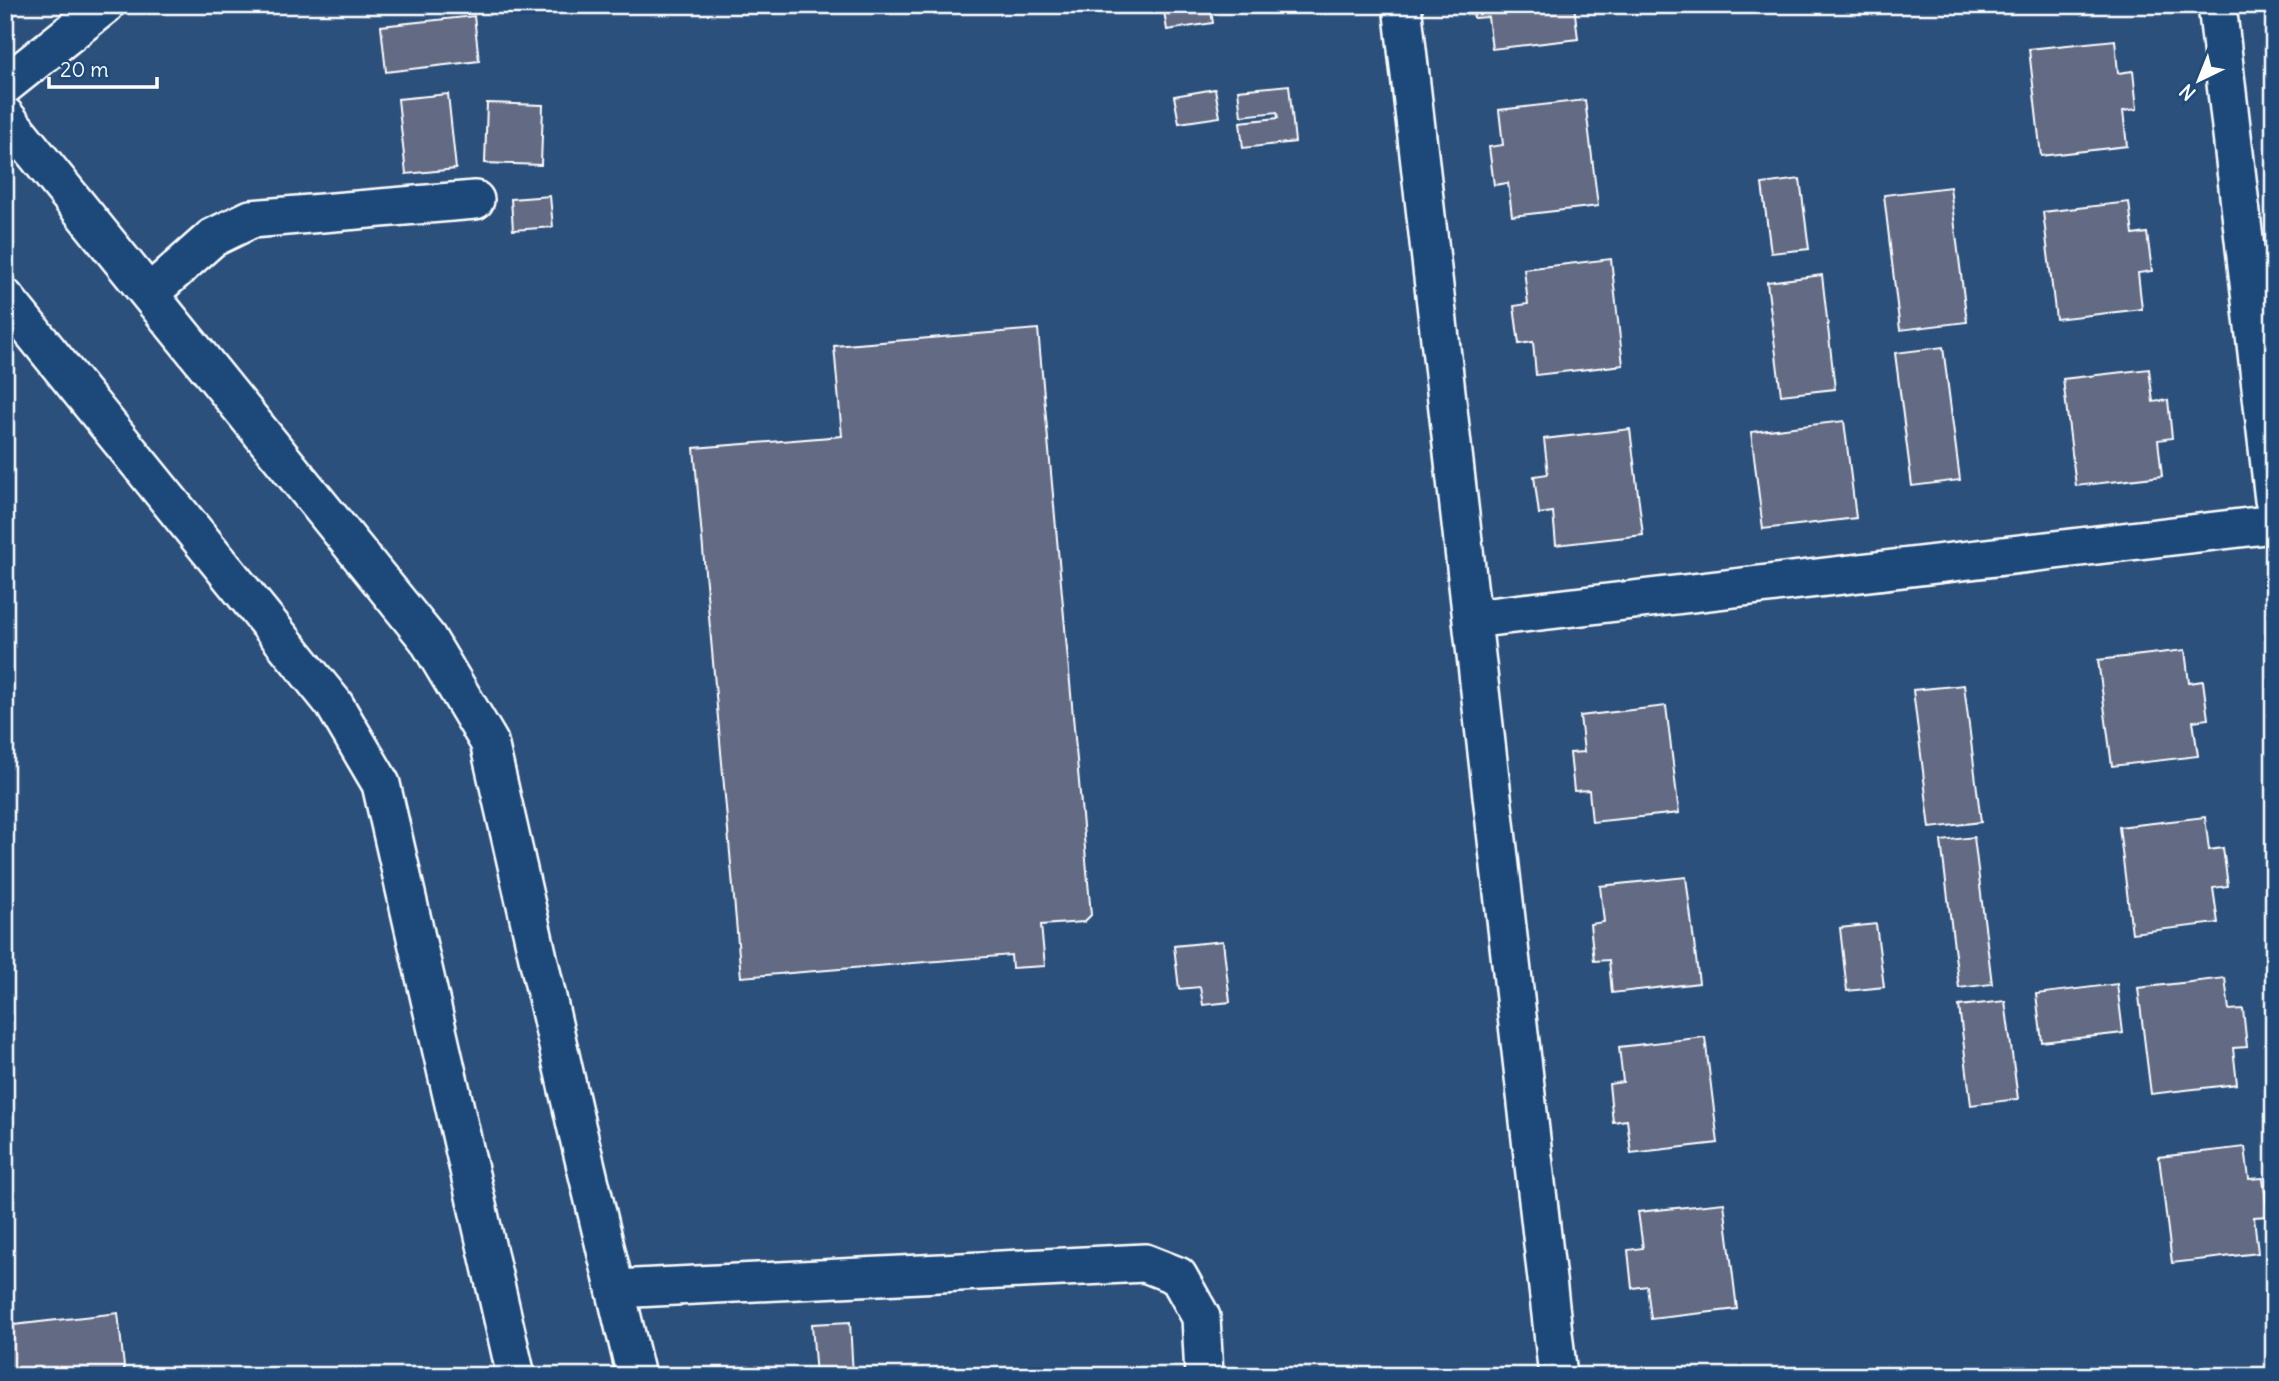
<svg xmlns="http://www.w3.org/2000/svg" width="2279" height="1381" font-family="Delius,sans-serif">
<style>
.building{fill:#626a84;stroke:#fff;stroke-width:2}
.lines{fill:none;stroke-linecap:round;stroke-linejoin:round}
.minor-casing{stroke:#fff;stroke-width:42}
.minor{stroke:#1f4a7a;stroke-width:37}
</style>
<rect width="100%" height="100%" fill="#2c507c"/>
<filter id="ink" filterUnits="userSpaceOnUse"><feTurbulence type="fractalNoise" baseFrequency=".0143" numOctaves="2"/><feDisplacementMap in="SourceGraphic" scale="14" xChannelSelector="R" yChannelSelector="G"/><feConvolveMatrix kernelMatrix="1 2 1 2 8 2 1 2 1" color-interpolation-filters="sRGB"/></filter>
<g filter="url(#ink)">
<path class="building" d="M1163 5H1210L1213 23 1167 30Z
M1472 5H1574L1578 39 1492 49 1488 17 1474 18Z
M474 16 479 61 386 72 381 26Z
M2115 40 2118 73 2133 71 2137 109 2123 111 2127 146 2041 156 2029 49Z
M1289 85 1295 142 1243 148 1240 122 1278 118 1277 112 1241 116 1238 90Z
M1215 89 1220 117 1179 123 1174 96Z
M448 94 456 169 406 174 398 99Z
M1585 100 1598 206 1512 216 1508 183 1494 185 1489 147 1503 145 1499 110Z
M487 103 543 105 541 165 485 163Z
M1800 179 1809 249 1771 253 1762 184Z
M1950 187 1967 322 1900 330 1884 195Z
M550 196 553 227 513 230 511 199Z
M2129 202 2133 235 2147 233 2152 271 2138 273 2142 309 2056 319 2043 212Z
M1611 259 1623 365 1536 375 1533 342 1519 344 1514 306 1528 304 1524 269Z
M1822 275 1835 389 1781 395 1767 282Z
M1038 329 1091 915 1084 922 1041 925 1045 966 1012 968 1011 955 741 977 694 448 842 436 834 346Z
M1943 347 1960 480 1912 486 1895 353Z
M2149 369 2153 402 2168 400 2172 438 2158 440 2162 476 2076 486 2063 379Z
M1844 421 1856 518 1763 529 1751 432Z
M1630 429 1643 535 1556 545 1553 512 1539 514 1534 476 1548 474 1544 439Z
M2185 650 2189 683 2203 681 2208 719 2193 721 2198 756 2112 766 2098 660Z
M1964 685 1981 822 1930 828 1913 690Z
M1666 706 1679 813 1592 822 1589 790 1574 791 1570 753 1584 752 1580 716Z
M2205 817 2209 850 2223 848 2228 886 2213 888 2218 923 2132 933 2119 827Z
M1974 837 1992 984 1959 988 1941 841Z
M1686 877 1699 983 1612 993 1609 960 1594 961 1590 924 1604 922 1600 886Z
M1876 924 1884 987 1847 991 1840 928Z
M1223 941 1230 1002 1203 1005 1200 987 1179 989 1174 946Z
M2225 978 2229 1010 2243 1009 2247 1047 2233 1048 2237 1084 2151 1094 2138 988Z
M2117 984 2123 1033 2042 1042 2036 994Z
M2005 1001 2018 1099 1971 1105 1959 1006Z
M1705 1037 1718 1143 1631 1153 1627 1120 1613 1122 1609 1084 1623 1082 1619 1047Z
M2245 1147 2249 1179 2263 1178 2268 1216 2254 1217 2258 1253 2172 1263 2159 1157Z
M1724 1203 1737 1309 1651 1319 1647 1286 1632 1288 1628 1250 1643 1248 1638 1212Z
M118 1313 125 1376H5V1326Z
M850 1322 853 1376H816L812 1324Z"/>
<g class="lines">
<defs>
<path id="minor" d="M1402 5 1558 1376
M2217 5 2274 500
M5 85 105 5
M5 116 427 638 489 742 576 1125 636 1376
M149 294 212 238 251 219 475 200
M5 298 334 704 381 784 516 1376
M1472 619 2274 524
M615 1289 1145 1263 1178 1276 1201 1317 1204 1376"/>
</defs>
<use href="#minor" class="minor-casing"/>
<use href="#minor" class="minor"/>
</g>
</g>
<rect width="2279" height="1381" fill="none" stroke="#1f4a7a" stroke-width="28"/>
<rect x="14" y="14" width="2251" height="1353" fill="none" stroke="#fff" stroke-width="2.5" filter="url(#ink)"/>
<g transform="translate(2199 80) rotate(223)" stroke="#1f4a7a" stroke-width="5" paint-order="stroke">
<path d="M0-5L12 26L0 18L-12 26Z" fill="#ffffff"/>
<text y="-10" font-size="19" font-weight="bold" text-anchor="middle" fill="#ffffff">N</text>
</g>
<path d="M49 77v10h108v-10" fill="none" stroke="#ffffff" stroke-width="3.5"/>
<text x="60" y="77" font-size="21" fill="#ffffff" stroke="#1f4a7a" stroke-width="5" paint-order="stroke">20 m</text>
</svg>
